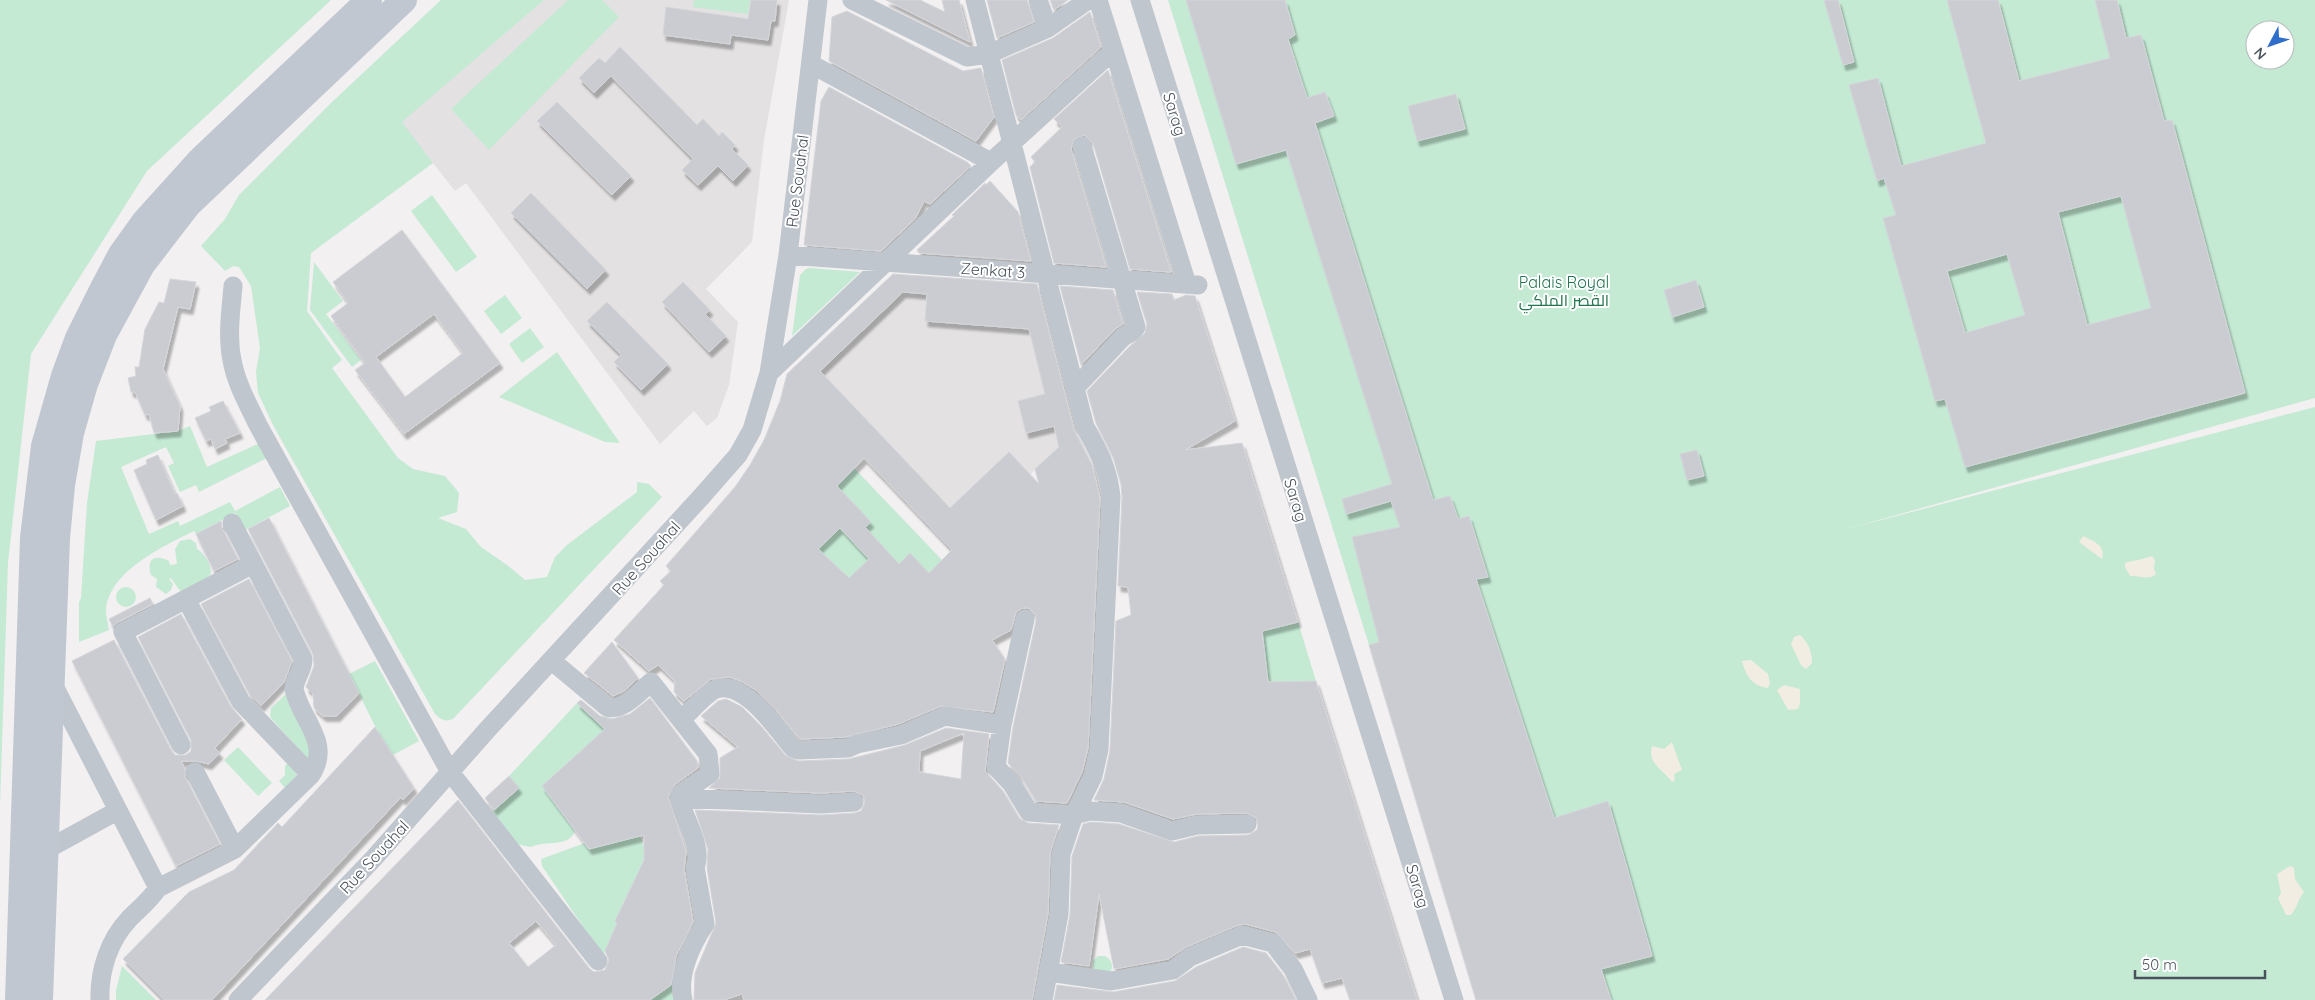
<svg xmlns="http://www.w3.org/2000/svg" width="2315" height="1000" font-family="Quicksand,Cairo,sans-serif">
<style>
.education{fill:#e3e1e1}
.green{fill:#c4ead4;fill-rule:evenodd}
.sand{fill:#f1ede3}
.building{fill:#cbccd2;stroke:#d5d6da;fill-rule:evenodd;filter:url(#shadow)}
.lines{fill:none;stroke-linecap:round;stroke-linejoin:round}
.street{stroke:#c0c6cd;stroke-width:19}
.secondary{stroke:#c0c7d1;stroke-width:26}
.labels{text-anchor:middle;stroke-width:4;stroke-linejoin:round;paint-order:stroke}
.street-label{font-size:16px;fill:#4a525b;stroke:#fff}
.park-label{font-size:16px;fill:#23744f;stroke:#fff}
</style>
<defs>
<filter id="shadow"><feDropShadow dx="3" dy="5.5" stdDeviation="1" flood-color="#0004"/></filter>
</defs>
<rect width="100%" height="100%" fill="#f2f0f0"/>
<path class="education" d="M544 0H789L764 140 752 242 706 289 738 322 729 385 717 418 707 426 694 411 660 444 466 183 455 191 401 122Z
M903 292 1022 301 1059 447 951 550 799 391Z"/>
<path class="green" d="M0 0H331L147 171 31 354 8 563 0 806Z
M441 0H544L402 122 433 163 311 253 307 311 342 360 332 368 398 458 413 469 445 476 459 493 457 512 438 518 466 529 481 547 507 565 525 580 547 577 555 557 567 545 637 492V482L649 484 662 497 453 719C445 722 441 720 435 714L274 427 258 393 256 372 260 348 251 286 239 267 233 266 225 271 201 246 225 219 239 195 333 101Z
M568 0H602L619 17 489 150 451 109Z
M694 0H750L748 14 693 7Z
M1168 0H2315V398L1850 528 2315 407V1000H1611L1601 969 1652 955 1608 802 1554 818 1379 642 1369 645ZM2255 30H2285V60H2255Z
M432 195 477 257 456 272 411 211Z
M314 262 343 301 326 314 361 360 352 367 310 310Z
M810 268 860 272 792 336 800 275 806 269Z
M505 295 522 318 501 334 484 311Z
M530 328 544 347 522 363 509 344Z
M557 352 620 443 605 442 499 397Z
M190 426 207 467 260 443 269 457 199 492 196 485 180 492 168 466 174 463 166 447 121 467 149 534 178 521 180 526 230 502 235 511 280 487 290 506 245 530 235 513 196 534 194 531C164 546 109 571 106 610 106 616 108 624 109 630L79 642V602L81 598 87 503 96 441 178 431Z
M854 468 942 560 887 613 796 529Z
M190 539 196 543 197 549C205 554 211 564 211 574L207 578 184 591H180L171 578 169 579 173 584 171 590 166 594 156 587 157 579 151 575C146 558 155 554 169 561L170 565 177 564 175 549 180 541Z
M116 597a10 10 0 1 1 20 0a10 10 0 1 1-20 0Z
M1298 622 1316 681 1268 682 1262 631Z
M375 661 419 741 393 755 378 732 349 674Z
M287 693 310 741V762L270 717 271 708Z
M577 703 598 722 606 715 613 721 594 756 586 746 542 786 575 831C569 848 544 840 531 847L516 844 490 814 518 788 509 776Z
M238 747 272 783 258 796 224 760Z
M289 762 298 776 286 789 279 781 285 775V766Z
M640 836 644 847V860L615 921 617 923 603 956 542 866 541 859 585 843Z
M1098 956H1105C1112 960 1114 966 1110 973L1093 971V961Z
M122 966 156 1000H116V990Z
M677 981V1000H650Z"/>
<path class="sand" d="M2083 536C2093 541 2106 545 2102 559L2079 542Z
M2152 556 2155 560 2154 569 2156 574C2148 581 2140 575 2130 576L2125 567V563C2134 560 2142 560 2152 556Z
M1800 635C1808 642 1812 652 1812 663L1806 669 1801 665 1791 644 1794 637Z
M1751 660 1768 674 1770 683 1768 688C1752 686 1746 676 1742 661Z
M1784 685 1800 689V704L1798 709 1788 710 1777 690Z
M1672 742 1682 770 1674 774 1675 780 1672 782C1663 769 1647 764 1652 746L1664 749Z
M2290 866 2294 868 2295 879 2304 892C2298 899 2297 908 2291 915H2286L2278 898 2281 893 2277 874Z"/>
<path class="building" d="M751 0H777L775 21H771L768 40 731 35 730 44 663 35 666 7 748 19Z
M886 0H920L945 12 942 0H959L970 42Z
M987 0H1027L1034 22 997 38Z
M1050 0H1068L1054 10Z
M1186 0H1285L1295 35 1288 39 1307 98 1325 92 1334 116 1315 123 1433 500 1450 496 1458 519 1469 516 1488 577 1476 579 1554 818 1608 801 1652 956 1601 969 1611 1000H1476L1369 645 1379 642 1352 537 1400 527 1391 501 1346 514 1342 499 1392 484 1286 150 1236 164Z
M1824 0H1838L1854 62 1843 65Z
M1947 0H1998L2019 81 2110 58 2095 0H2117L2126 38 2141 35 2164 121 2172 120 2245 393 1965 467 1945 399 1935 401 1883 218 1896 215 1884 178 1877 181 1849 85 1878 78 1901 166 1986 143ZM2121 196 2151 308 2087 325 2058 212ZM2007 254 2025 315 1965 333 1947 271Z
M847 11 963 71 981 68 994 117 976 141 829 61 832 17Z
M1090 12 1101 47 1021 120 1016 115 1002 60 1053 38Z
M620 47 697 125 703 119 719 136 722 132 735 145 732 149 748 165 733 181 718 166 698 185 682 170 693 159 611 76 594 93 579 78 599 58 605 63Z
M1108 70 1171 272 1130 269 1093 143 1084 135 1074 139 1071 149 1106 267 1054 263 1030 167 1035 162 1031 157 1062 127 1054 119Z
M829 87 967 162 971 166 930 204 924 201 915 219 881 251 804 245 821 101Z
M1456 94 1465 129 1417 141 1408 106Z
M557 102 631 176 612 195 537 121Z
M990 181 1018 212 1031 261 919 253 917 250 954 216 952 215 985 183 986 185Z
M531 193 606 270 587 289 511 213Z
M402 230 500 363 404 434 355 370 365 363 331 316 348 303 333 282ZM434 314 463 353 405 397 376 357Z
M893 274 1037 284 1074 430 1092 465 1100 498 1088 748 1082 772 1067 803 1036 801 1022 778 1008 763 1013 727 1036 621V615L1028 608H1022L1016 612 1011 630 992 640 1005 659 993 712 941 706 898 724 845 737 800 739 777 711 756 690 743 682 730 677 711 679 684 701 674 692 675 681 658 665 649 671 614 640 664 585 660 581 671 571 666 566 735 487 750 465 764 440 780 401 787 374ZM903 292 927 294 925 321 1029 329 1045 394 1018 401 1026 433 1054 426 1059 447 1035 469 1039 484 1009 452 950 508 820 371ZM864 458 952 550 929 573 910 553 899 564 865 527 871 522 837 486ZM840 528 869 559 849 578 818 549Z
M170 279 196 282 190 309 178 307 163 369 180 406 178 431 154 433 149 414 145 415 135 392H131L128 378 136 376 135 367H139L145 329 159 302 164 303Z
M1696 280 1704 307 1672 317 1664 290Z
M683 282 710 310 705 314 726 336 709 352 662 302Z
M1060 286 1113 290 1123 324 1115 329 1081 365Z
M1137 292 1172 294 1174 300 1186 295 1195 296 1235 421 1185 450 1242 443 1298 622 1262 631 1268 682 1316 681 1417 1000H1350L1342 978 1322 983 1310 949 1295 953 1276 932 1245 924 1238 925 1186 947 1168 959 1114 969 1099 894 1089 966 1061 962 1070 915 1072 856 1083 824 1091 822 1119 824 1174 842 1198 836 1248 835 1257 830 1258 824 1256 818 1247 813 1197 814 1173 819 1124 802 1094 800 1104 779 1110 750 1116 621 1131 615 1128 587 1118 586 1122 498 1121 484 1113 457 1096 423 1087 391 1130 346 1145 333 1147 324Z
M607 302 668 364 641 390 614 362 621 355 587 321Z
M223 401 240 433 225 439 227 443 215 449 211 439 206 441 195 418 211 411 209 407Z
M1697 450 1704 476 1687 480 1680 454Z
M158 455 175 494 177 493 183 506 156 520 134 470 147 464 146 460Z
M269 518 359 693 337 716H323L314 708 313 694 306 687 314 666 313 654 248 529Z
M221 521 222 528 238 559 214 571 196 534Z
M249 579 292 661 284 682 261 706 250 695 201 604Z
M150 598 153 604 118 622 113 627 109 619Z
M181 614 231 707 242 719 215 748 220 753 209 764 196 761H181L185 769V777L220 844 176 866 72 661 114 640 171 750 175 755H186L191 751V740L138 637Z
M612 642 638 678 624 691 613 696 584 673Z
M650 698 697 761 698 768 674 785 668 797 686 852 684 869 693 922 676 956 671 985 650 1000H265L458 800 589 968 594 972 605 970 609 960 605 951 617 923 615 921 644 860V835L589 849 542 786 605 729 577 703 581 700 600 716 612 719 630 714ZM536 921 556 945 528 967 509 943Z
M726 699 742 707 761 726 785 755 798 761 849 759 905 745 946 728 989 734 985 771 1003 791 1019 818 1028 823 1059 825 1050 853 1048 913 1032 1000H744L742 994 724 1000H694L695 973 716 923 707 868 708 849 695 810 822 815 855 813 861 811 865 802 863 795 854 791 821 793 709 788 720 778V758L738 747 701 716 718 701ZM964 733 961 779 919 772 920 751Z
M375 727 414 788 403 800 401 797 212 1000H164L123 959 189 892 234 870 278 823 282 827Z
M509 776 519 788 494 810 485 798Z
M1243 947 1266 953 1283 975 1296 1000H1054L1057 985 1113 992 1175 981 1196 967Z"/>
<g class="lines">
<path class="street" d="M852 0 967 57 989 54 1048 28 1088 0
M975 0 1085 427C1099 452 1108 468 1111 497L1099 749 1093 776 1074 815 1061 854 1059 914 1043 1000
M1038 0 1048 28
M1098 0 1187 284
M1140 0 1454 1000
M811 64 991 162
M788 255 1198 285
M233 286C231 310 227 336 232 360 236 383 248 404 258 425L450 772 598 961
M769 373 991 162 1105 58 1115 54
M1075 388 1123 337 1133 331 1136 327 1082 146
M186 599 241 702 311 775
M1025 619 1002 725 996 767 1012 784 1029 812 1074 815 1090 811 1121 813 1172 831 1197 825 1247 824
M552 661 607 707C623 712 640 691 651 682L708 754 710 774 680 794 679 798C683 817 704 848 695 867L705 924C691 945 677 975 683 1000
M52 682 158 888
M681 720C690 712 706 693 716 689 744 679 777 729 793 748L798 750 848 748 857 744 901 735 945 716 1002 725
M181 745 123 632 253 564
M195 772 235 849
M679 798 821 804 854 802
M46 850 117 811
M1049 972 1111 981 1173 970 1190 957 1242 935 1273 943 1293 969 1308 1000
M100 1000C99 971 109 940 129 919 140 908 150 900 158 888L235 849 311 775C332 742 301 721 294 689 295 677 303 671 303 659L232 523
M238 1000 374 858 487 730 702 496 738 455 752 430 769 373 788 255 818 0"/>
<path class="secondary" d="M18 1000 33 538 44 446 64 376 78 338 103 288 121 254 144 222 200 160 369 0
M40 1000 57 538 62 485 71 433 85 384 104 335 142 265 188 205 404 0"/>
</g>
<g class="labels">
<g class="street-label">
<text transform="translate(1175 114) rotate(73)" y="6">Sarag</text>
<text transform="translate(797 181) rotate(-83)" y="6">Rue Souahal</text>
<text transform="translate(993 270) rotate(4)" y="6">Zenkat 3</text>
<text transform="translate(1296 500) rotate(73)" y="6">Sarag</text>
<text transform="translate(646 558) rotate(-48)" y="6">Rue Souahal</text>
<text transform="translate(374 857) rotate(-47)" y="6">Rue Souahal</text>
<text transform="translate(1418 886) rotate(73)" y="6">Sarag</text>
</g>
<g class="park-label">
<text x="1564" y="288">Palais Royal<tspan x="1564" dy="18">القصر الملكي</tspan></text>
</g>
</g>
<g transform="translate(2270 45) rotate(229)"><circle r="24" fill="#ffffff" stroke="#b7babd"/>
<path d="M0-4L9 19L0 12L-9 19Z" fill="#306ecc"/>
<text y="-8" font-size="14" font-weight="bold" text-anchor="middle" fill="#4a525b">N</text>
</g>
<path d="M2135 970v8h130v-8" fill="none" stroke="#4a525b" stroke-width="2.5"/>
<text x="2142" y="970" font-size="15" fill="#4a525b" stroke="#ffffff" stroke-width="4" paint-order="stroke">50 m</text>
</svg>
